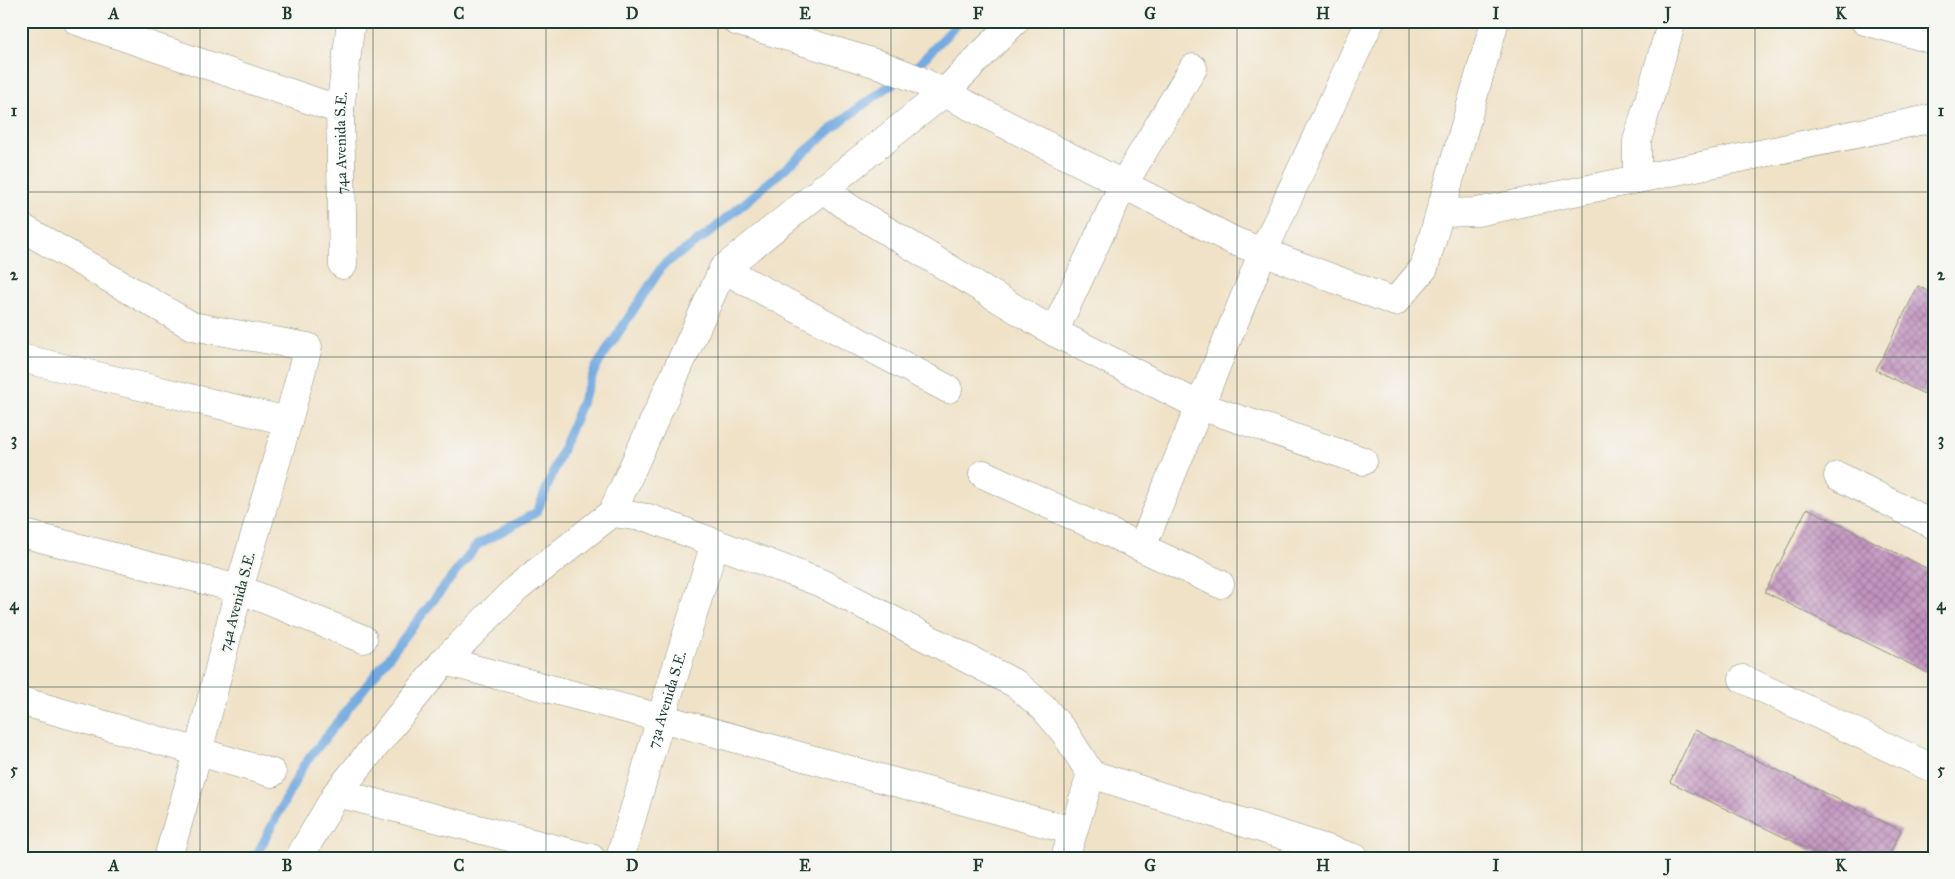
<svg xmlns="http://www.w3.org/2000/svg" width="1955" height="879" font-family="'IM FELL Great Primer',serif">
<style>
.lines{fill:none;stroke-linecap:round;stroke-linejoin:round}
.stream{stroke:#73aae1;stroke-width:9}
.building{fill:url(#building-cross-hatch)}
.minor-casing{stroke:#88907e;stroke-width:29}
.minor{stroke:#fff;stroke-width:28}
.grid{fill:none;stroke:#1f3d34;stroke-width:1;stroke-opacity:0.55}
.labels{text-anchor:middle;stroke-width:4;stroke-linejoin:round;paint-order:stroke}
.street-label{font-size:15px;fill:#1f3d34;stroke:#f6f6f2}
.neatline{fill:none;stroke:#1f3d34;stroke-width:2}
.grid-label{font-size:16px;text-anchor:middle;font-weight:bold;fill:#1f3d34}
</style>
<defs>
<pattern id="building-cross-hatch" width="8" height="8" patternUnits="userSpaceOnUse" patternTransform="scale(1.25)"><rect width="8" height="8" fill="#c293bf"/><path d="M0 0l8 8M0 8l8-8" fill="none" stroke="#9d799c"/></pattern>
</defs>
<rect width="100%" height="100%" fill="#f6f6f2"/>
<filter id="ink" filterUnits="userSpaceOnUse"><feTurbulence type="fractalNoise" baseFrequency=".02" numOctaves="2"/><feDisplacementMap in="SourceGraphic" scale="10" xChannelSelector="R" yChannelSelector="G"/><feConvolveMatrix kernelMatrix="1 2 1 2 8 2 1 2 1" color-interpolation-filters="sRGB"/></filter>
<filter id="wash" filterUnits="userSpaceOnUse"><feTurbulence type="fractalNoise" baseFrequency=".0096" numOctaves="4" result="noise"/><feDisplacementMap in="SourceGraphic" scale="20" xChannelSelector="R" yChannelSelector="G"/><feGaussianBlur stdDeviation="1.12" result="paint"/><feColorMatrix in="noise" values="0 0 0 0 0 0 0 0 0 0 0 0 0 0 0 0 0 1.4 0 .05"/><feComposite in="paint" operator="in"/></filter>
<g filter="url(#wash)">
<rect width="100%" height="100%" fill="#f0e2c7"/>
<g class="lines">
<path class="stream" d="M255 858 303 766 477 545 537 512 596 367 663 265 708 234 845 118 917 66 960 21"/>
</g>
<g id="blocks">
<path class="building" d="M1918 286 1934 294V399L1876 370Z
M1807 508 1934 572V676L1765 592Z
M1695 730 1901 830 1888 858H1827L1670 782Z"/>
</g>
</g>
<g filter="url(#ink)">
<use href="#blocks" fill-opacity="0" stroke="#88907e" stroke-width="1"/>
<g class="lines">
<defs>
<g id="minor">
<path d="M77 21 340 110"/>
<path d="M736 21 881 65 917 79 1234 241 1395 302 1424 268 1495 21"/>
<path d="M1865 21 1934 40"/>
<path d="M1637 179V141L1672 21"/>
<path d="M823 188 849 208 1054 332 1200 406 1363 461"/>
<path d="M1440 213 1477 212 1934 118"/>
<path d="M21 227 192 326 308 347 288 421 239 589 198 753 168 858"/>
<path id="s1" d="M343 265 340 110 351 21"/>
<path d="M723 269 948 389"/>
<path d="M1054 332 1123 185 1193 68"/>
<path d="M21 358 288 421"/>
<path d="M983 474 1220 584"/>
<path d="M1838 476 1934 525"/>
<path d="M612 513 649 518 821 583 1016 684 1044 708 1065 733 1091 774 1355 858"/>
<path d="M21 533 239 589 363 639"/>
<path d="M1142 547 1263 252 1370 21"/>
<path d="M444 661 661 718 1073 831"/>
<path d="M1743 679 1934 769"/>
<path d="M21 701 272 773"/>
<path d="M337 793 591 858"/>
<path d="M299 858 337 793 444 661 517 588 612 513 723 269 945 92 1015 21"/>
<path id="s2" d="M620 858 661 718 715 543"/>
<path d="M1065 858 1091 774"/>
</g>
</defs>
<use href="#minor" class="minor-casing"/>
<use href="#minor" class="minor"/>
</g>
</g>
<path class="grid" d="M200 21V858M373 21V858M546 21V858M718 21V858M891 21V858M1064 21V858M1237 21V858M1409 21V858M1582 21V858M1755 21V858M21 192H1934M21 357H1934M21 522H1934M21 687H1934"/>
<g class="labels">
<g class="street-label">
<text dy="5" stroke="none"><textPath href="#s1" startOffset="122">74a Avenida S.E.</textPath></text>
<text transform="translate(237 602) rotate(-75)" y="5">74a Avenida S.E.</text>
<text dy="5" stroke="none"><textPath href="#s2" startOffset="165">73a Avenida S.E.</textPath></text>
</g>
</g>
<rect width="1955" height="879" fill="none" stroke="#f6f6f2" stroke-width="55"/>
<rect x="28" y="28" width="1900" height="824" class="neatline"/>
<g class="grid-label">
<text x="114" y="19">A</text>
<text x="287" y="19">B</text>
<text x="459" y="19">C</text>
<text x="632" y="19">D</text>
<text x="805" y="19">E</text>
<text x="978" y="19">F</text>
<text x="1150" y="19">G</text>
<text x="1323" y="19">H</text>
<text x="1496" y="19">I</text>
<text x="1668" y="19">J</text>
<text x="1841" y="19">K</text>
<text x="14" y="116">1</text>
<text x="1941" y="116">1</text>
<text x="14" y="280">2</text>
<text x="1941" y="280">2</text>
<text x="14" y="445">3</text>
<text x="1941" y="445">3</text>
<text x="14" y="610">4</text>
<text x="1941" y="610">4</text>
<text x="14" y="775">5</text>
<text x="1941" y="775">5</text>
<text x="114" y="871">A</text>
<text x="287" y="871">B</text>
<text x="459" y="871">C</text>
<text x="632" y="871">D</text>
<text x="805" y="871">E</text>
<text x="978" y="871">F</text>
<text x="1150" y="871">G</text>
<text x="1323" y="871">H</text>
<text x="1496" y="871">I</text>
<text x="1668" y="871">J</text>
<text x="1841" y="871">K</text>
</g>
</svg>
